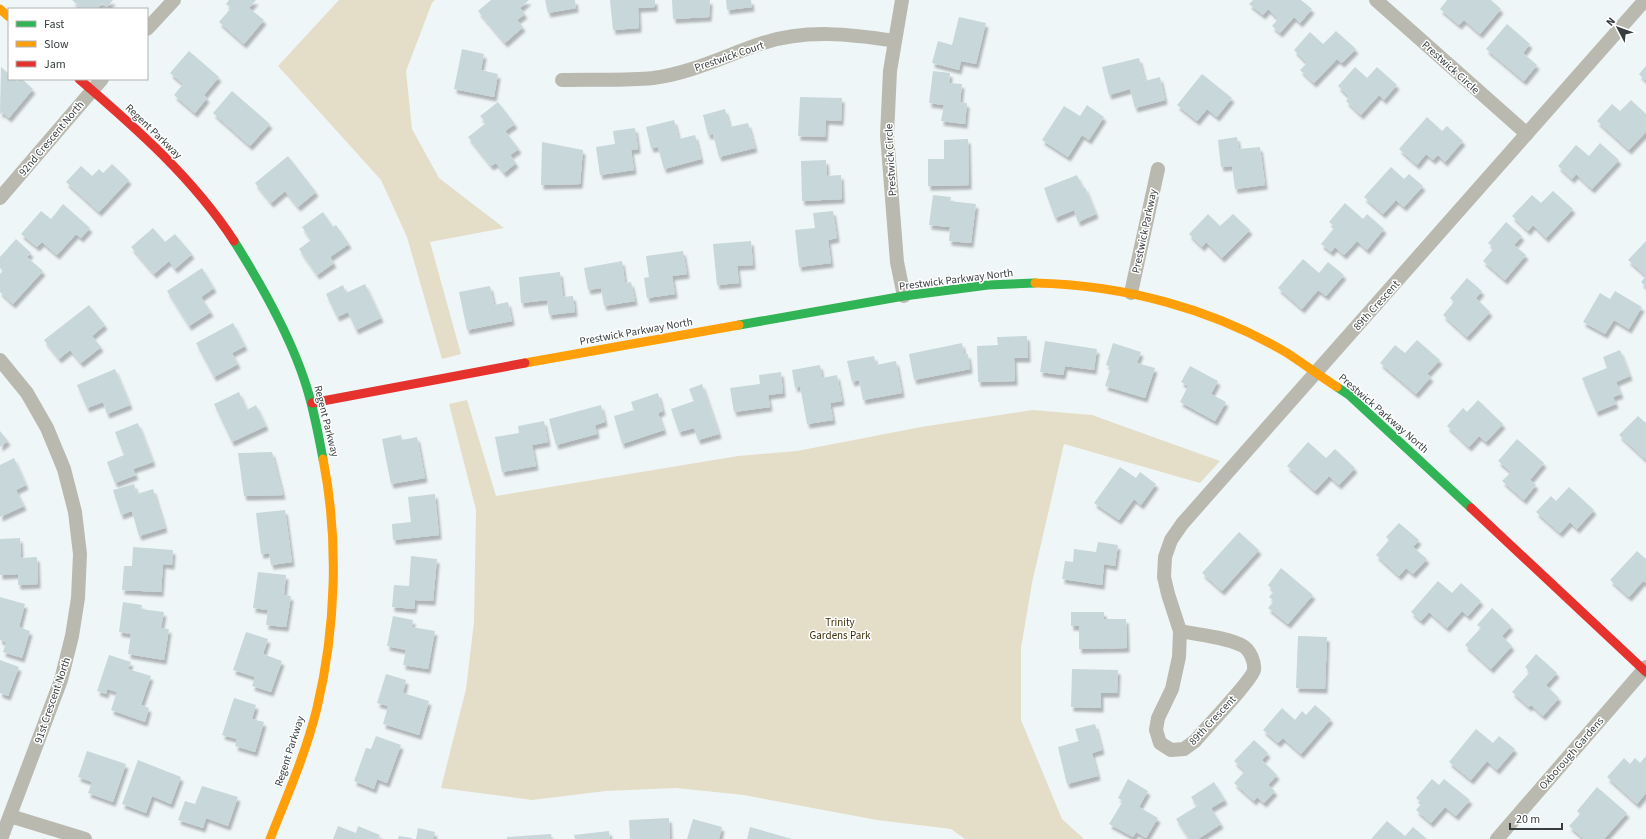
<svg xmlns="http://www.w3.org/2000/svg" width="1646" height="839" font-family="'Source Sans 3',sans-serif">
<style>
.green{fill:#e4dec8}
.building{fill:#c7d7da;filter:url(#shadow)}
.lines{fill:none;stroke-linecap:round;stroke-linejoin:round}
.street{stroke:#bab9af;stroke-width:14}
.fast{stroke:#30b455;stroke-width:9}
.slow{stroke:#ff9f0a;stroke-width:9}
.jam{stroke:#e5322d;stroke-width:9}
.labels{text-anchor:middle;stroke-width:3;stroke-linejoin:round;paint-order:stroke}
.street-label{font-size:11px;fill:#383e3f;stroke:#fff}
.park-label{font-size:11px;fill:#3d2f07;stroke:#fff}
</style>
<defs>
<filter id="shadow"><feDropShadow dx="2.5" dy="4.5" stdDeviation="1" flood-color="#0004"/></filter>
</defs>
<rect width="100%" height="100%" fill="#eff6f8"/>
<path class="green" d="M339 0H435L432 3 406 71 412 129 439 178 504 228 430 242 461 354 442 359 407 237 381 180 278 66Z
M467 400 496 496 738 456 797 451 921 427 1033 410 1092 415 1220 461 1200 483 1064 444 1032 583 1021 648V720L1062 819 1084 839H965L951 829 877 820 744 795 676 788 606 791 532 800 441 788 466 689 474 622 476 510 449 404Z"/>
<path class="building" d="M72 0H113L107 7 102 3 97 9H82Z
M229 0H256L249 8 264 20 244 44 219 22 231 8 226 4Z
M491 0H529L520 8 525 14 517 20 523 27 505 43 478 11Z
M545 0H575L576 8 548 13Z
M610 0H655V7L638 8 639 28 613 30Z
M672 0H710L709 17 673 19Z
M726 0H751L752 7 727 10Z
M1253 0H1301L1312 9 1300 23 1294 17 1280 33 1272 26 1278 19 1268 9 1263 15 1249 4Z
M1447 0H1491L1501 9 1480 34 1464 20 1459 25 1440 9Z
M959 17 986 23 976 64 961 61 959 70 932 63 938 41 952 45Z
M1507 24 1530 44 1523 53 1537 65 1524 81 1486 49Z
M1336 31 1356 49 1342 63 1337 59 1314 83 1300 70 1307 63 1294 50 1310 32 1323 44Z
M462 49 484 54 481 70 498 74 494 97 454 89Z
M189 51 219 77 204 95 207 98 195 113 174 95 183 84 170 73Z
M1139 58 1145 81 1160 77 1165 100 1135 108 1130 89 1109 95 1102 67Z
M1646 66V81L1639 74Z
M1 67 9 74V79H15L16 81 22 79 33 89 9 118 2 112 0 114Z
M1355 67 1367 78 1377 67 1397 85 1384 100 1379 95 1361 115 1346 101 1349 97 1338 86Z
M933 71 950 73 949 83 962 84 960 102 967 103 965 124 941 121 944 105 929 103Z
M1202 74 1232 98 1217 117 1207 109 1197 121 1177 105Z
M232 91 270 124 250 146 213 113Z
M800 97 842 98 841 121 826 120 825 137 798 136Z
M1631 100 1646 114V132L1629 150 1597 121 1612 104 1620 111Z
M498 102 515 124 505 131 519 149 510 155 516 163 504 173 496 163 491 166 468 137 486 123 480 116Z
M1087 105 1104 117 1089 140 1082 135 1068 157 1042 140 1064 106 1080 116Z
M725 109 730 127 748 123 755 148 719 157 713 134 708 135 703 115Z
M1427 117 1442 131 1447 126 1463 141 1445 162 1438 155 1433 160 1426 154 1417 165 1399 149Z
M674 120 679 139 695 135 701 159 664 169 658 147 651 148 646 127Z
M635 128 638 149 631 150 634 170 600 175 596 147 615 144 613 131Z
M1237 137 1239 149 1260 147 1265 185 1235 189 1232 166 1221 167 1218 140Z
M968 139 969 185 928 186V159H944V140Z
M542 142 583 150 580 184 541 185Z
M1600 143 1619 160 1592 189 1576 174 1572 179 1558 166 1576 145 1589 156Z
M288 156 316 192 298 207 285 191 271 203 255 183Z
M826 160 827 176 841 175 842 199 802 201 801 161Z
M112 164 129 180 99 212 66 182 81 166 92 176 99 169 103 173Z
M1391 167 1404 179 1409 174 1423 186 1404 207 1396 200 1383 214 1364 197Z
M1077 175 1083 188 1085 187 1096 214 1078 222 1074 210 1055 218 1044 188Z
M1553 191 1573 209 1546 238 1533 225 1528 231 1512 216 1532 195 1541 203Z
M933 195 951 197 950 201 976 204 971 243 949 241 950 227 929 225Z
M1345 203 1363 219 1367 214 1384 229 1367 250 1357 241 1344 255 1335 247 1331 252 1321 244 1335 227 1329 222Z
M63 204 90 228 81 238 76 234 57 255 42 242 37 247 21 234 41 211 51 219Z
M833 211 837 238 828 240 831 263 799 267 795 230 815 228 813 213Z
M323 212 333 227 336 225 349 244 330 257 334 263 317 275 299 249 311 240 302 227Z
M1208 214 1220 226 1233 214 1250 230 1222 258 1206 242 1202 247 1189 234Z
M1506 222 1522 236 1514 245 1526 255 1505 280 1483 261 1494 248 1488 243Z
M153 228 165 242 175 234 192 254 175 269 169 261 154 274 131 247Z
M16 239 31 253 27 257 43 271 13 304 0 292V274L3 271 0 268V257Z
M751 241 753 265 737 266 739 283 717 285 713 244Z
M1646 241V276L1628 260Z
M683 251 687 274 672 276 675 294 647 298 644 278 649 277 646 256Z
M1303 259 1319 273 1328 262 1344 275 1326 296 1318 290 1302 309 1278 288Z
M622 261 625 283 631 282 635 301 604 306 601 288 588 290 584 268Z
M202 268 214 288 201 297 211 312 189 326 167 291Z
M560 272 563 297 573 296 575 312 549 315 547 300 521 303 519 277Z
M1646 276V287L1641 282Z
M1467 278 1482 291 1476 298 1490 312 1467 337 1443 315 1454 302 1450 298Z
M365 284 381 318 356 330 348 312 337 317 326 294 343 285 346 293Z
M490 286 494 305 508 302 512 321 467 330 459 292Z
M1615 291 1642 307 1629 329 1614 320 1605 334 1583 322 1600 293 1610 299Z
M89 305 105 325 92 336 101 347 81 363 70 350 59 359 44 340Z
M233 323 245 346 232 353 238 364 214 377 196 343Z
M1027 336 1028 358H1014L1015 381 978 382 977 346 998 345 997 337Z
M1417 340 1440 360 1427 374 1431 377 1416 394 1380 363 1395 345 1405 353Z
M1045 341 1097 349 1094 370 1065 366 1063 375 1040 372Z
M962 343 964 355 968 354 970 369 914 380 909 354Z
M1113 343 1141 352 1137 363 1155 368 1145 398 1105 386 1111 367 1106 365Z
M1620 350 1630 376 1616 382 1621 394 1613 397 1616 404 1596 412 1582 378 1607 368 1603 357Z
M874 356 876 365 896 361 902 393 863 400 859 380 852 382 847 361Z
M820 365 822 378 837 375 842 401 830 403 833 420 807 424 800 386 795 388 792 370Z
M1190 366 1218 381 1211 394 1226 402 1215 421 1180 402 1188 386 1181 382Z
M115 369 130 405 107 414 103 402 87 408 77 385Z
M781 372 783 393 768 395 770 407 734 412 730 388 760 384 759 375Z
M702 384 719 434 698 440 694 428 679 432 671 409 694 401 689 389Z
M239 392 247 410 256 405 266 426 232 442 214 404Z
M658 393 663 411 658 413 664 430 622 444 614 416 634 410 631 402Z
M1478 400 1503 424 1486 442 1479 436 1469 447 1447 426 1463 408 1467 412Z
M601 405 605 422 595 425 597 434 556 445 549 419Z
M1638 416 1646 423V460L1619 435Z
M544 421 548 442 532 445 536 466 502 472 495 437 519 433 518 426Z
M138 423 153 462 133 469 136 475 115 483 107 462 124 455 115 432Z
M0 431 8 441 0 447Z
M401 435 402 440 417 437 425 478 391 484 382 439Z
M1517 439 1544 463 1530 480 1536 485 1524 500 1502 481 1511 472 1498 461Z
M1308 442 1326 458 1335 449 1355 468 1339 485 1329 476 1315 491 1287 466Z
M272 452 283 495 244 496 238 453Z
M14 458 26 485 16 490 24 506 0 517V465Z
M1120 467 1136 478 1140 472 1156 484 1141 505 1134 499 1119 520 1094 503Z
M134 484 137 494 153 489 165 528 139 536 132 511 121 515 113 490Z
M1569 487 1594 510 1577 529 1570 522 1560 533 1536 512 1551 496 1556 501Z
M435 494 439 535 393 540 392 524 411 522 408 497Z
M285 510 292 562 271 565 269 553 261 554 256 513Z
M1399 523 1419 540 1413 547 1427 559 1413 574 1406 568 1399 576 1376 555 1389 540 1386 537Z
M1239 532 1259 550 1222 591 1202 573Z
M20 538 21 558 37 557 38 584 18 585V574L0 575V539Z
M1098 542 1118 545 1115 566 1104 564 1102 585 1062 579 1065 561 1073 562 1074 549 1096 552Z
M133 547 173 550 172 565 163 564 161 592 122 590 124 566H132Z
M1637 551 1646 559V583L1643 581 1629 597 1610 580Z
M411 556 437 559 433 601 415 600 414 609 392 607 394 585 409 586Z
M1281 568 1313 595 1288 624 1268 608 1274 601 1269 597 1274 591 1268 585Z
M258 572 286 575 284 595 291 596 286 627 266 625 268 610 253 608Z
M1438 581 1452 593 1461 583 1481 601 1468 616 1462 611 1447 628 1429 612 1421 621 1411 612Z
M0 597 25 604 19 627 30 631 22 658 3 652 6 642 0 640Z
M123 602 142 605 141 609 164 612 161 628 169 629 164 660 128 654 131 634 119 632Z
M1492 608 1511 626 1502 636 1512 646 1491 669 1465 645 1481 628 1477 625Z
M1071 612H1104V619H1126L1127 648 1079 649V626H1071Z
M393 616 413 620 412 627 435 631 428 669 403 665 406 650 387 646Z
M246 632 268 639 263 654 282 661 271 692 252 686 255 677 233 670Z
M1298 636 1327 637 1325 689 1296 688Z
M1536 654 1557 673 1546 685 1559 698 1543 716 1531 705 1529 707 1512 692 1530 672 1525 667Z
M109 655 131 662 128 669 151 676 141 705 149 708 145 722 111 710 117 692 107 689 106 694 97 691Z
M0 660 19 667 8 696 0 693Z
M1072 669 1118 670 1117 693H1101V708L1071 707Z
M386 674 406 680 403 693 429 701 419 735 383 724 388 706 377 703Z
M234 698 256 705 252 719 264 722 255 752 235 746 237 739 222 735Z
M1315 705 1331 719 1301 754 1283 738 1278 743 1263 730 1282 708 1295 720 1302 711 1306 715Z
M1095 724 1102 750 1092 753 1098 776 1067 784 1058 747 1079 741 1075 729Z
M1476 729 1493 743 1499 736 1515 749 1497 770 1487 761 1471 780 1449 762Z
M376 736 401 745 387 783 377 779 374 789 354 781 366 748 371 749Z
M1254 740 1268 753 1262 760 1277 775 1268 785 1275 791 1264 803 1257 797 1254 801 1234 783 1245 771 1234 761Z
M87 751 126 764 113 802 88 793 92 782 78 777Z
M1646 756V793L1637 804 1607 777 1624 758 1630 764 1635 758 1640 763Z
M138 760 181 777 171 804 152 796 146 813 122 804Z
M1128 779 1148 791 1139 807 1158 818 1146 838 1136 832 1133 837 1109 824 1123 801 1118 798Z
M1432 779 1439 785 1444 779 1470 800 1456 816 1445 807 1431 823 1416 810 1422 803 1416 798Z
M1214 782 1225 800 1211 808 1221 824 1198 839H1189L1176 819 1197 806 1191 797Z
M202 786 238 797 228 826 206 818 203 828 178 820 185 801 195 804Z
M1597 787 1627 813 1604 839H1584L1569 826 1580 814 1577 811Z
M669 818 670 839H630L629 820Z
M693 819 722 827 719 839H687Z
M1387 821 1405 836 1413 827 1427 839H1371Z
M338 826 356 833 358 826 380 835 378 839H333Z
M750 827 792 839H747Z
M418 828 435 832 433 839H416Z
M609 831 610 839H575L574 835Z
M551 834 552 839H507V837Z
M399 836 412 838V839H398Z"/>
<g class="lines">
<path class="street" d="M902 0 890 71 887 135 897 262 904 296
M1376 0 1527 134
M147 29 174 0
M562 80C592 79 623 81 653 78 692 73 726 55 763 43 806 29 851 34 895 41
M0 198 102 79
M1131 293 1158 169
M0 360 27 393 47 428 64 469 75 512 80 554 78 598 72 636 61 680 1 839
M1180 631C1199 635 1227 637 1243 646 1250 650 1255 662 1254 670 1252 680 1204 730 1195 741L1184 749 1171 750 1160 743 1156 730 1158 718 1172 689 1179 657 1180 631 1168 594 1164 577 1165 557 1171 540 1182 524 1645 0
M10 816 85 839
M1497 839 1646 667"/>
<path class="fast" d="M234 241C261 284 288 331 304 379 313 405 318 432 323 459
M739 325 904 296 988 285 1035 283
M1337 387 1349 395 1471 508"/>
<path class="slow" d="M0 9 9 17
M1035 283C1123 285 1211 308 1287 353 1304 364 1320 376 1337 387
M525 363 739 325
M270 839C287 796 306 753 317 708 336 628 339 539 323 459"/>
<path class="jam" d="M79 79C136 128 193 178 234 241
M312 403 525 363
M1471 508 1646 672"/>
</g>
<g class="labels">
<g class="street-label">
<text transform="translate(729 56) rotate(-19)" y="4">Prestwick Court</text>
<text transform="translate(1451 67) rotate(42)" y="4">Prestwick Circle</text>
<text transform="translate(154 131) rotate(44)" y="4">Regent Parkway</text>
<text transform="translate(51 138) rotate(-50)" y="4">92nd Crescent North</text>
<text transform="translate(890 160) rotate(-93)" y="4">Prestwick Circle</text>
<text transform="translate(1144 231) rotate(-78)" y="4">Prestwick Parkway</text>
<text transform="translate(956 279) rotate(-7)" y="4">Prestwick Parkway North</text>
<text transform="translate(1376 305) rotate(-48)" y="4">89th Crescent</text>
<text transform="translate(636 331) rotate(-10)" y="4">Prestwick Parkway North</text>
<text transform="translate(1384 413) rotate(41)" y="4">Prestwick Parkway North</text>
<text transform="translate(327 421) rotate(76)" y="4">Regent Parkway</text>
<text transform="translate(52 700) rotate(-71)" y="4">91st Crescent North</text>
<text transform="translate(1212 720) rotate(-47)" y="4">89th Crescent</text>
<text transform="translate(289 751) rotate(-72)" y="4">Regent Parkway</text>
<text transform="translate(1571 753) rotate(-49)" y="4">Oxborough Gardens</text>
</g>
<g class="park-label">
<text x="840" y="626">Trinity<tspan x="840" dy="13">Gardens Park</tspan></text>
</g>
</g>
<rect x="8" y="8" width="140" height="72" fill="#ffffff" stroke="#afb2b2"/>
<rect x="16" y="21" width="20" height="6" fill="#30b455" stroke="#afb2b2"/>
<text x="44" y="28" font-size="12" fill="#383e3f">Fast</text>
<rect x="16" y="41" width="20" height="6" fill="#ff9f0a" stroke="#afb2b2"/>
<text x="44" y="48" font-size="12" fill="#383e3f">Slow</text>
<rect x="16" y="61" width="20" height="6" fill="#e5322d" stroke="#afb2b2"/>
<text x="44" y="68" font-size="12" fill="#383e3f">Jam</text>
<g transform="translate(1618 28) rotate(311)" stroke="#ffffff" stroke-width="3" paint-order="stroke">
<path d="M0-3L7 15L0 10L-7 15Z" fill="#383e3f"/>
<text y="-6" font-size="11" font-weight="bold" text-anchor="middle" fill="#383e3f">N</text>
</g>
<path d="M1510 823v6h52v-6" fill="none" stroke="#383e3f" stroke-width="2"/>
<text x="1516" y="823" font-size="12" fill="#383e3f" stroke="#ffffff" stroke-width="3" paint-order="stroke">20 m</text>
</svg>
